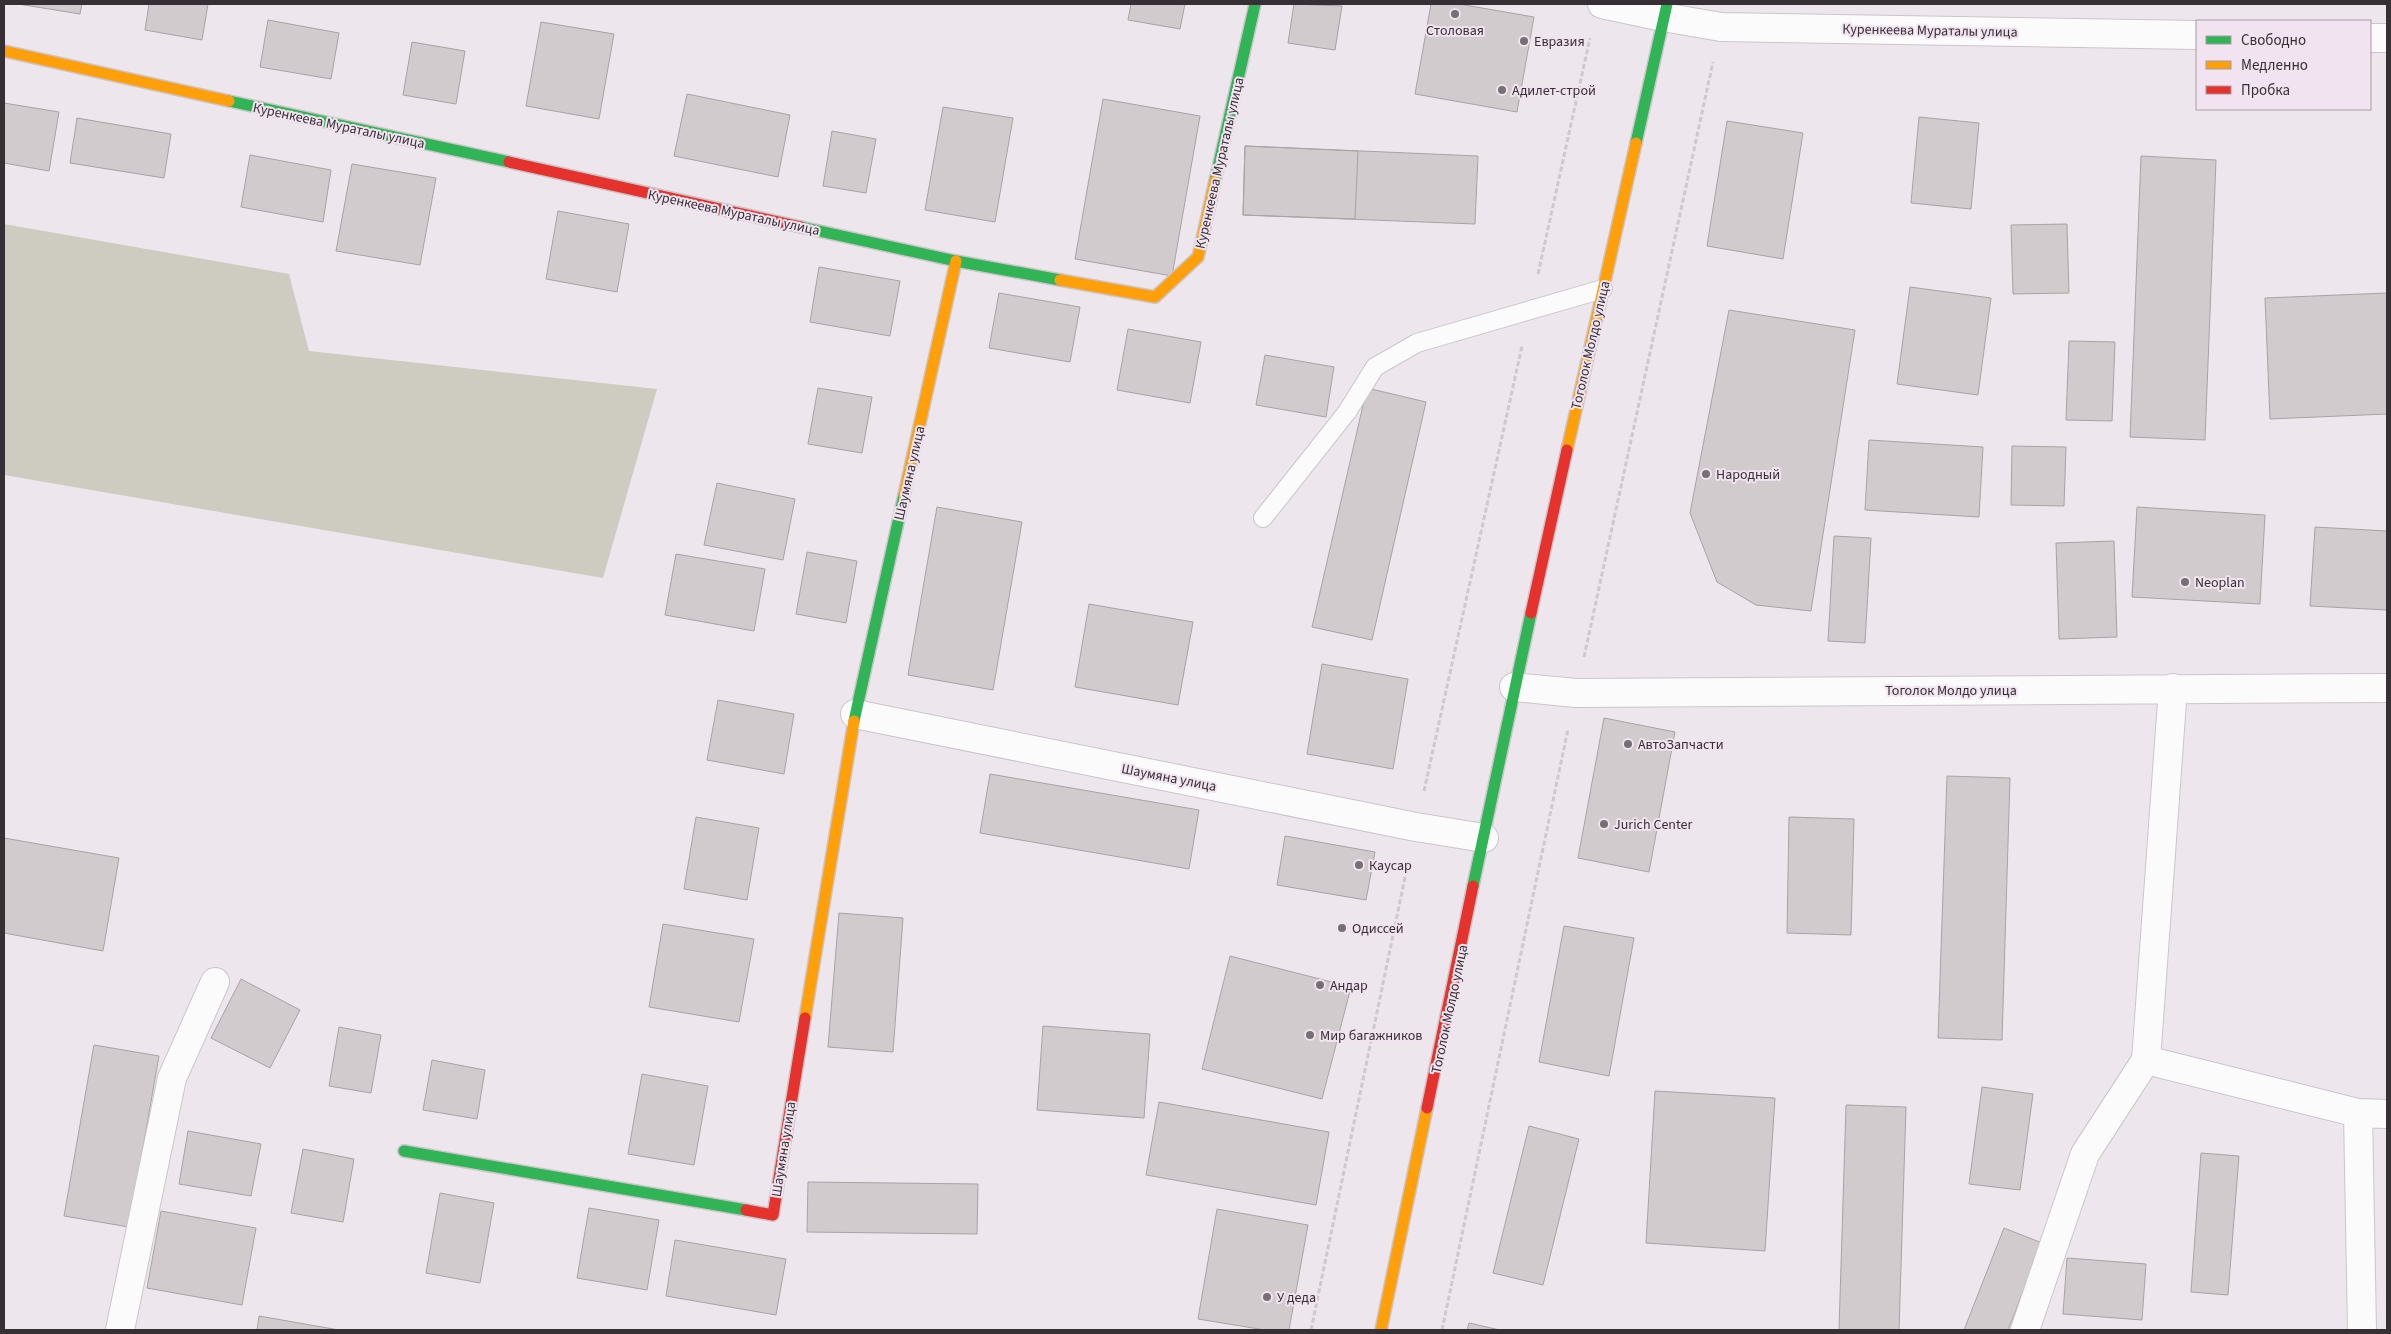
<svg xmlns="http://www.w3.org/2000/svg" width="2391" height="1334" font-family="'Source Sans 3',sans-serif">
<style>
.green{fill:#ceccc0}
.building{fill:#d2cbcd;stroke:#a9a2a4}
.lines{fill:none;stroke-linecap:round;stroke-linejoin:round}
.lane-casing{stroke:#cbc5ca;stroke-width:20}
.street-casing{stroke:#cbc5ca;stroke-width:30}
.fast-casing{stroke:#cbc5ca;stroke-width:14}
.slow-casing{stroke:#cbc5ca;stroke-width:14}
.jam-casing{stroke:#cbc5ca;stroke-width:14}
.path{stroke:#cccacc;stroke-width:3;stroke-dasharray:5 2.5;stroke-linecap:butt}
.lane{stroke:#fcfbfc;stroke-width:18}
.street{stroke:#fcfbfc;stroke-width:28}
.fast{stroke:#30b455;stroke-width:11}
.slow{stroke:#ff9f0a;stroke-width:11}
.jam{stroke:#e5322d;stroke-width:11}
.poi-dot{fill:#767075;stroke:#f1e3f0;stroke-width:2}
.labels{text-anchor:middle;stroke-width:4;stroke-linejoin:round;paint-order:stroke}
.poi-label{font-size:14px;fill:#363035;stroke:#f1e3f0;text-anchor:start}
.street-label{font-size:14px;fill:#363035;stroke:#f1e3f0}
</style>
<rect width="100%" height="100%" fill="#eee6ed"/>
<path class="green" d="M4 224 289 274 309 351 657 389 603 578 4 475Z"/>
<path class="building" d="M18 4H82L80 14Z
M149 4H208L202 40 145 30Z
M1131 4H1185L1180 29 1128 20Z
M1294 4 1342 6 1335 50 1288 43Z
M1431 4H1459L1534 17 1517 112 1415 94Z
M268 20 339 33 331 79 260 67Z
M541 22 614 34 599 119 526 106Z
M412 42 465 51 456 104 403 95Z
M687 94 790 115 778 177 674 156Z
M1103 99 1200 116 1172 276 1075 259Z
M4 103 59 112 49 171 4 163Z
M943 107 1013 118 995 222 925 210Z
M1919 117 1979 123 1971 209 1911 203Z
M77 118 171 134 164 178 70 163Z
M1727 121 1803 133 1783 259 1707 246Z
M832 131 876 139 866 193 823 186Z
M1245 146 1478 156 1475 224 1243 215Z
M1245 146 1358 151 1355 219 1243 215Z
M250 155 331 170 323 222 241 207Z
M2141 156 2216 160 2205 440 2130 437Z
M352 164 436 178 420 265 336 251Z
M558 211 629 224 617 292 546 279Z
M2067 224 2069 293 2013 294 2011 225Z
M819 267 900 281 890 336 810 322Z
M1910 287 1991 298 1978 395 1897 384Z
M999 293 1080 307 1070 362 989 348Z
M2387 293V414L2270 419 2265 298Z
M1729 310 1855 330 1811 611 1756 605 1717 582 1690 513Z
M1128 329 1201 342 1190 403 1117 390Z
M2069 341 2115 342 2112 421 2066 420Z
M1265 355 1334 367 1326 417 1256 405Z
M818 388 872 397 862 453 808 444Z
M1367 388 1426 402 1372 640 1312 627Z
M1869 440 1983 447 1979 517 1865 510Z
M2012 446 2066 447 2064 506 2011 505Z
M717 483 795 499 783 560 704 545Z
M937 507 1022 522 993 690 908 675Z
M2137 507 2265 515 2260 604 2132 597Z
M2315 527 2387 531V610L2310 606Z
M1834 536 1871 538 1865 643 1828 641Z
M2114 541 2117 637 2059 639 2056 543Z
M807 552 857 561 846 623 796 614Z
M676 554 765 569 754 631 665 615Z
M1089 604 1193 622 1178 705 1075 687Z
M1322 664 1408 679 1393 769 1307 754Z
M718 700 794 714 784 774 707 760Z
M1604 718 1675 732 1649 872 1578 858Z
M990 774 1199 810 1189 869 980 833Z
M1947 776 2010 778 2002 1040 1938 1038Z
M696 817 759 828 747 900 684 889Z
M1789 817 1854 819 1851 935 1787 933Z
M1285 836 1375 852 1366 900 1277 885Z
M4 838 119 858 103 951 4 933Z
M839 913 903 918 893 1052 828 1047Z
M663 924 754 939 739 1022 649 1007Z
M1564 926 1634 938 1609 1076 1539 1062Z
M1230 956 1351 987 1322 1099 1202 1069Z
M241 979 300 1010 270 1068 211 1038Z
M1043 1026 1150 1034 1144 1118 1037 1110Z
M339 1027 381 1035 371 1093 329 1086Z
M94 1045 159 1056 129 1227 64 1216Z
M432 1060 485 1070 477 1119 423 1110Z
M642 1074 708 1086 694 1165 628 1154Z
M1982 1087 2033 1094 2020 1190 1969 1184Z
M1655 1091 1775 1098 1765 1251 1646 1243Z
M1159 1102 1329 1132 1316 1205 1146 1175Z
M1846 1105 1906 1107 1899 1330H1839Z
M1529 1126 1579 1139 1543 1285 1493 1273Z
M188 1131 261 1144 251 1196 179 1184Z
M303 1149 354 1159 343 1222 291 1213Z
M2201 1153 2239 1156 2228 1295 2191 1292Z
M808 1182 978 1184 977 1234 807 1232Z
M440 1193 494 1203 480 1283 426 1273Z
M589 1208 659 1220 647 1290 577 1278Z
M1217 1209 1308 1225 1289 1330H1265L1198 1319Z
M161 1211 256 1228 242 1305 147 1288Z
M2004 1228 2042 1243 2008 1330H1964Z
M675 1240 786 1259 776 1315 666 1296Z
M2067 1258 2146 1264 2142 1320 2063 1314Z
M259 1316 339 1330H257Z
M1469 1323 1500 1330H1467Z"/>
<g class="lines">
<defs>
<path id="lane" d="M1263 518 1347 412 1375 367 1417 343 1603 289"/>
<path id="street" d="M1602 4 1663 17 1721 27 2197 35
M2370 38H2387
M1514 687 1576 693 2387 688
M855 714 1416 827 1484 838
M2146 1060 2173 688
M2358 1113 2362 1330
M120 1330 172 1078 215 982
M2025 1330 2085 1154 2146 1060 2358 1113 2387 1114"/>
<path id="fast" d="M229 101 509 162
M1636 143 1667 4
M1215 181 1255 4
M801 227 956 261 1060 280
M854 721 904 495
M1473 886 1531 613
M404 1151 746 1210"/>
<path id="slow" d="M4 51 229 101
M1060 280 1155 297 1198 257 1215 181
M1567 450 1636 143
M904 495 956 261
M805 1018 854 721
M1381 1330 1427 1108"/>
<path id="jam" d="M509 162 801 227
M1531 613 1567 450
M1427 1108 1473 886
M746 1210 773 1215 805 1018"/>
</defs>
<use href="#lane" class="lane-casing"/>
<use href="#street" class="street-casing"/>
<use href="#fast" class="fast-casing"/>
<use href="#slow" class="slow-casing"/>
<use href="#jam" class="jam-casing"/>
<path class="path" d="M1538 274 1590 38
M1584 657 1713 62
M1424 791 1522 346
M1311 1330 1408 863
M1442 1330 1568 729"/>
<use href="#lane" class="lane"/>
<use href="#street" class="street"/>
<use href="#fast" class="fast"/>
<use href="#slow" class="slow"/>
<use href="#jam" class="jam"/>
</g>
<g class="poi-dot">
<circle cx="1455" cy="14" r="5"/>
<circle cx="1524" cy="41" r="5"/>
<circle cx="1502" cy="90" r="5"/>
<circle cx="1706" cy="474" r="5"/>
<circle cx="2185" cy="582" r="5"/>
<circle cx="1628" cy="744" r="5"/>
<circle cx="1604" cy="824" r="5"/>
<circle cx="1359" cy="865" r="5"/>
<circle cx="1342" cy="928" r="5"/>
<circle cx="1320" cy="985" r="5"/>
<circle cx="1310" cy="1035" r="5"/>
<circle cx="1267" cy="1297" r="5"/>
</g>
<g class="labels">
<g class="poi-label">
<text x="1455" y="35" text-anchor="middle">Столовая</text>
<text x="1534" y="46">Евразия</text>
<text x="1512" y="95">Адилет-строй</text>
<text x="1716" y="479">Народный</text>
<text x="2195" y="587">Neoplan</text>
<text x="1638" y="749">АвтоЗапчасти</text>
<text x="1614" y="829">Jurich Center</text>
<text x="1369" y="870">Каусар</text>
<text x="1352" y="933">Одиссей</text>
<text x="1330" y="990">Андар</text>
<text x="1320" y="1040">Мир багажников</text>
<text x="1277" y="1302">У деда</text>
</g>
<g class="street-label">
<text transform="translate(1930 30) rotate(1)" y="5">Куренкеева Мураталы улица</text>
<text transform="translate(339 125) rotate(12)" y="5">Куренкеева Мураталы улица</text>
<text transform="translate(1219 163) rotate(-77)" y="5">Куренкеева Мураталы улица</text>
<text transform="translate(734 212) rotate(12)" y="5">Куренкеева Мураталы улица</text>
<text transform="translate(1590 345) rotate(-77)" y="5">Тоголок Молдо улица</text>
<text transform="translate(909 473) rotate(-77)" y="5">Шаумяна улица</text>
<text x="1951" y="695">Тоголок Молдо улица</text>
<text transform="translate(1169 777) rotate(11)" y="5">Шаумяна улица</text>
<text transform="translate(1449 1009) rotate(-78)" y="5">Тоголок Молдо улица</text>
<text transform="translate(783 1149) rotate(-81)" y="5">Шаумяна улица</text>
</g>
</g>
<rect width="2391" height="1334" fill="none" stroke="#363035" stroke-width="10"/>
<rect x="2196" y="20" width="175" height="90" fill="#f1e3f0" stroke="#a69ba5"/>
<rect x="2206" y="36" width="25" height="8" fill="#30b455" stroke="#a69ba5"/>
<text x="2241" y="45" font-size="15" fill="#363035">Свободно</text>
<rect x="2206" y="61" width="25" height="8" fill="#ff9f0a" stroke="#a69ba5"/>
<text x="2241" y="70" font-size="15" fill="#363035">Медленно</text>
<rect x="2206" y="86" width="25" height="8" fill="#e5322d" stroke="#a69ba5"/>
<text x="2241" y="95" font-size="15" fill="#363035">Пробка</text>
</svg>
